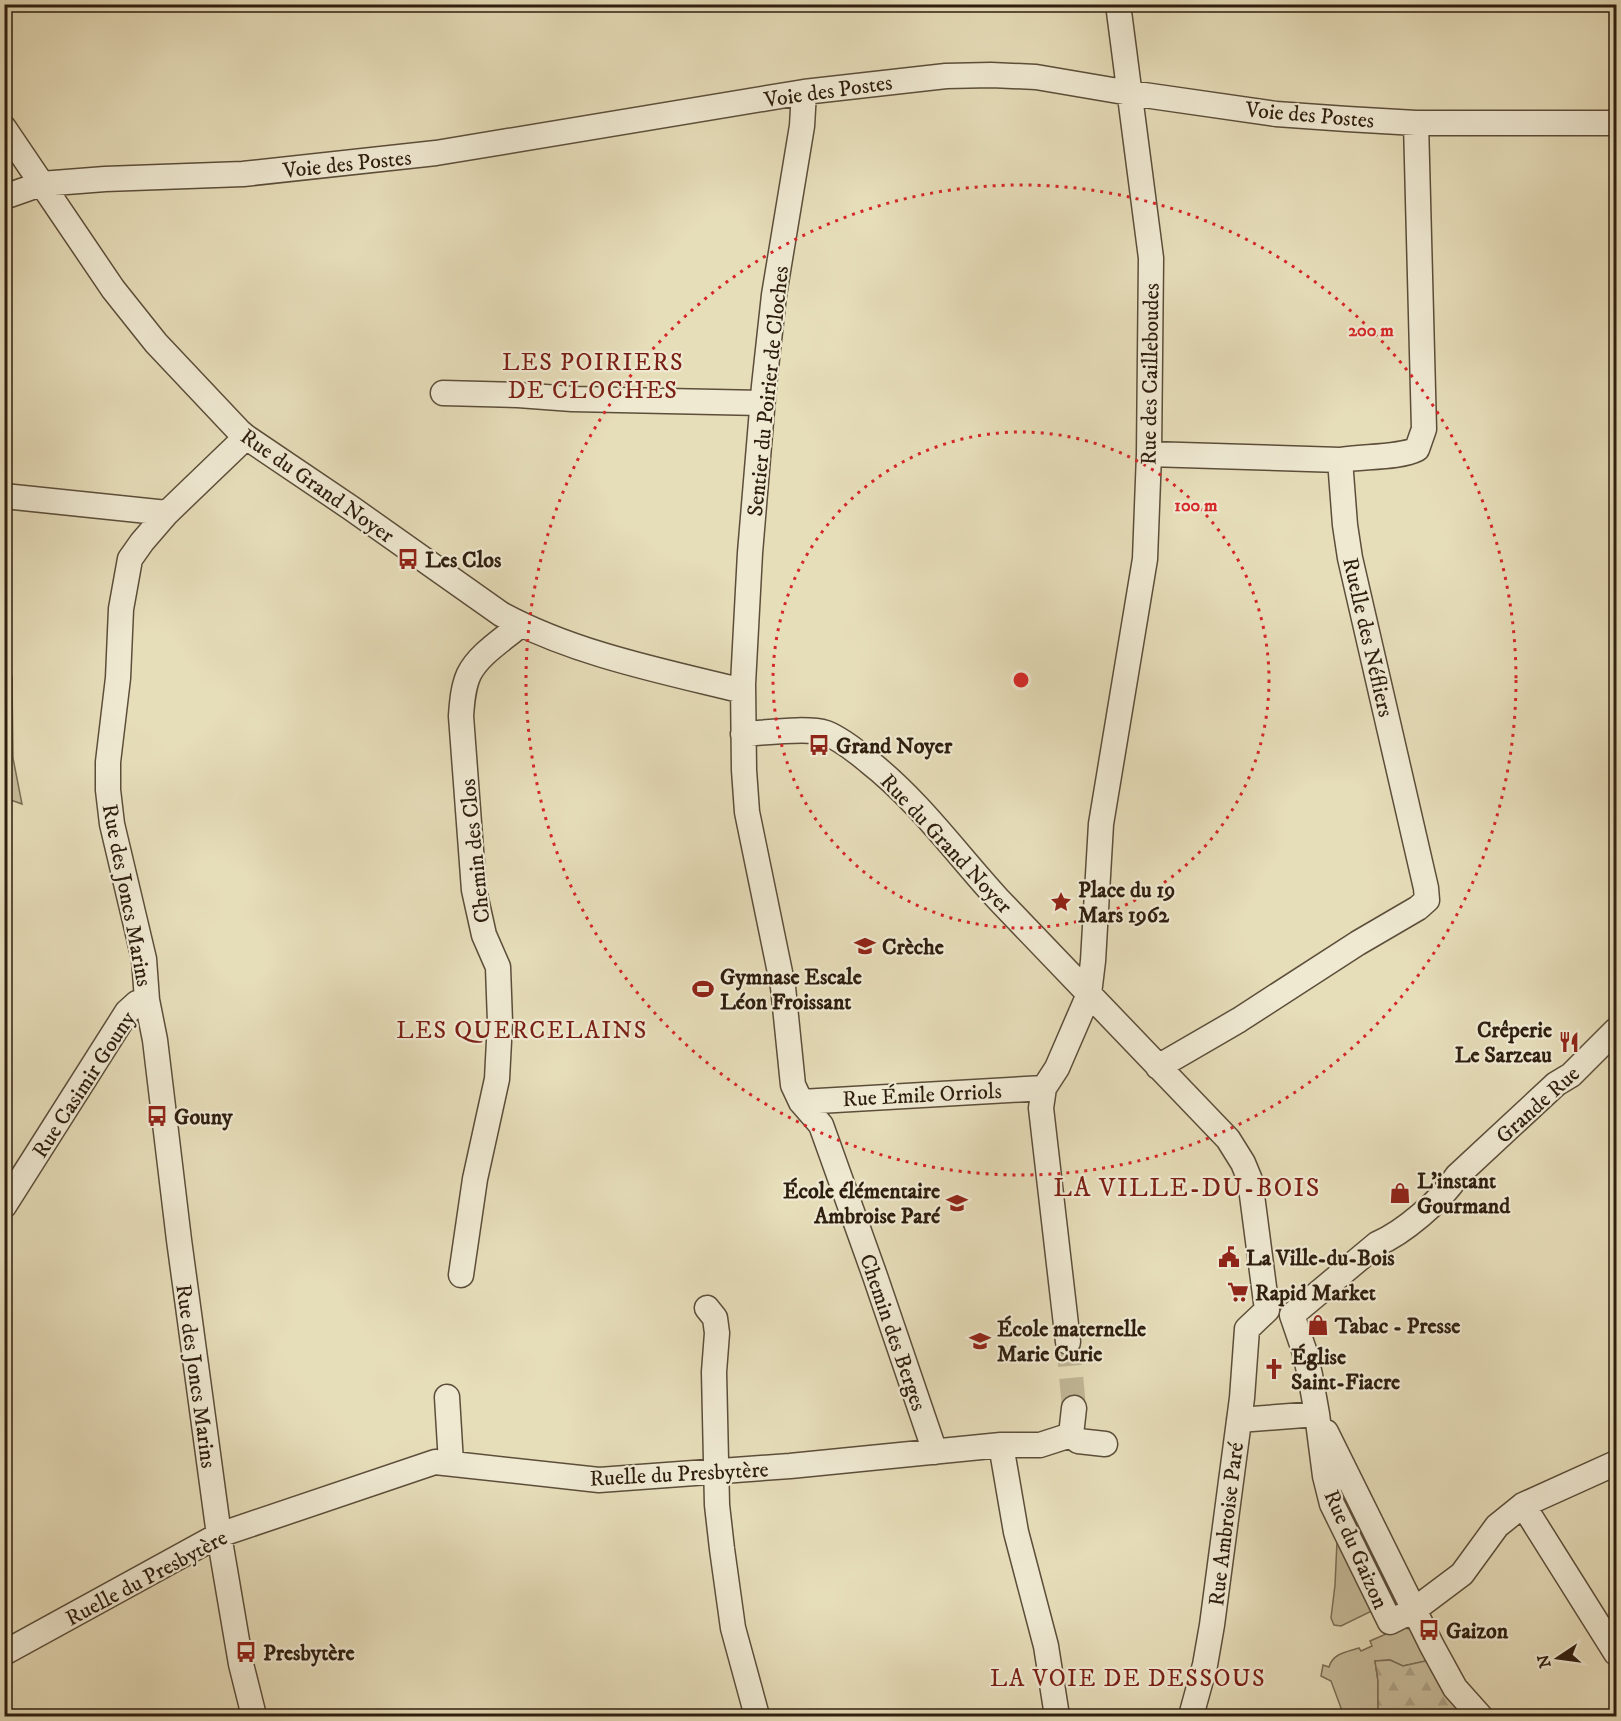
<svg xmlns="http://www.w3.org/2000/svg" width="1621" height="1721" font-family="'IM FELL DW Pica',serif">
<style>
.green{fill:#c7bd9c;stroke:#7a6e56;stroke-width:1.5}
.forest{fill:url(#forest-firs);stroke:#7a6e56;stroke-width:1.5}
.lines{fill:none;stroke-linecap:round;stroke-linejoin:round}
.minor-tunnel{stroke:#c1b797;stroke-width:24;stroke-dasharray:24 12;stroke-linecap:butt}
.minor-casing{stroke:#5c4e3a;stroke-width:27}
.minor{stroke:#efe9d2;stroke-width:24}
.ring{fill:none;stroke:#d62828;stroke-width:3;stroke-dasharray:3 6}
.labels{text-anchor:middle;stroke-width:4.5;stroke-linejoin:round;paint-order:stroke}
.street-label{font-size:22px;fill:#2e1e0f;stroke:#efe9d2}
.poi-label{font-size:22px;font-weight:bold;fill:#2e1e0f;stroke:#efe9d2;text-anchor:start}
.neighbourhood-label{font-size:24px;letter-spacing:1.5px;fill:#7a1f14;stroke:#efe9d2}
.quarter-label{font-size:26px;letter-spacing:1.5px;fill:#7a1f14;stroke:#efe9d2}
.centre{fill:#d62828;stroke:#efe9d2;stroke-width:3}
.ring-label{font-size:18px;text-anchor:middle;font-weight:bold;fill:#d62828;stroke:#efe9d2;stroke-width:4.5;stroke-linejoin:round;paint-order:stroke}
</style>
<defs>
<pattern id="forest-firs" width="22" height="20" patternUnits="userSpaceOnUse" patternTransform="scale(1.5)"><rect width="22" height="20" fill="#c7bd9c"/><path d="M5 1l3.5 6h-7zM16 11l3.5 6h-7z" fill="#aba285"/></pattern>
</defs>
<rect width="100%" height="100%" fill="#e6ddb9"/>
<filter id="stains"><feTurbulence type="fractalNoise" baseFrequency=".00333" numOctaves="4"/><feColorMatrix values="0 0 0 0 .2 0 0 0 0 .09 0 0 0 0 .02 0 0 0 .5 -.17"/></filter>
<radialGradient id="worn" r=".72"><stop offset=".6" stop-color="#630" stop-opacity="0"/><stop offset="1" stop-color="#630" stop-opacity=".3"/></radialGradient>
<path class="green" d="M1345 1539 1378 1608 1341 1626 1334 1625 1331 1618 1335 1585 1337 1541Z
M1402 1627 1416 1631 1430 1660 1403 1666 1390 1660 1375 1661 1378 1681V1716H1344L1331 1681 1321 1676 1323 1665 1329 1667C1333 1653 1347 1652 1359 1648L1361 1651 1372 1646 1370 1641Z"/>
<path class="forest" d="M5 677H12L13 758 22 804 5 798Z
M1390 1660 1403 1666 1430 1660 1469 1716H1378V1681L1375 1661Z"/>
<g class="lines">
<path class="minor-tunnel" d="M1068 1342 1074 1408"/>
<defs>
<path id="minor" d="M804 92 802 126 774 295 764 386 750 553 743 684 744 770 747 812 783 987 793 1085 801 1102 821 1125 875 1276 935 1452
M4 128 113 289 156 343 239 431 246 437 351 508 501 614C575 654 662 671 743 691
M4 197 41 184 105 179 243 174 436 153 804 92 946 76 991 75 1036 77 1130 93 1276 114 1347 119 1416 123H1616
M443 393 518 395 572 399 762 403
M246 437 167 513 142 542 130 559 121 609 118 678 108 762V790L112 824 144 959 147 1000 155 1040 179 1240 219 1535 241 1664 254 1716
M1149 454 1340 460
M4 496 167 513
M743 734C764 733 807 727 826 733 841 739 856 751 868 761 918 800 955 852 998 899L1228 1139 1243 1163 1250 1180 1267 1310
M1158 1067 1239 1020 1358 943 1418 908 1427 900 1426 888 1350 558 1345 525 1340 460C1362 456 1400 458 1417 449L1424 429 1416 123
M801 1102 1044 1088
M4 1206 127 1012 137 1003 147 1000
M461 1275 475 1179 497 1079 500 1022 498 967 484 935 474 890 461 716C462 702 463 687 469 674 479 654 504 639 520 625
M707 1308 715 1318 717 1333 714 1372 717 1505 722 1549 733 1628 757 1716
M1292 1315 1304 1350 1310 1375 1317 1414 1325 1476 1332 1504 1390 1622 1414 1610 1462 1574 1497 1526 1523 1505 1616 1463
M1292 1315 1377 1244C1403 1233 1442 1200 1457 1176L1556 1084 1571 1075 1616 1030
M1068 1342 1041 1108 1044 1088 1057 1068 1089 994 1093 961 1101 824 1145 559 1149 454 1151 258 1118 4
M447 1397 451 1463
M1239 1420 1317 1414
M1326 1432 1432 1646 1455 1688 1480 1716
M1071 1435 1078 1441 1105 1444
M1071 1435 1074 1408
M1001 1445 1016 1532 1046 1646 1057 1716
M1523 1505 1616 1653
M4 1653 219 1535 435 1462 599 1480 790 1466 1001 1445H1040L1071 1435
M1191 1716 1205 1665 1212 1625 1242 1398 1247 1329 1267 1310"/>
</defs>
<use href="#minor" class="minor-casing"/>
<use href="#minor" class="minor"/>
</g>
<g class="ring">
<circle cx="1021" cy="680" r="248"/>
<circle cx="1021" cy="680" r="495"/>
</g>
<defs>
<symbol id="bus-bare" viewBox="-9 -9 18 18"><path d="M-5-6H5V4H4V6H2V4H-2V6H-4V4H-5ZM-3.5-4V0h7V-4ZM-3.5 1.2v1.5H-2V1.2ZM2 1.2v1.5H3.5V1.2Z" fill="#8f2418" stroke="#efe9d2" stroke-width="2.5" paint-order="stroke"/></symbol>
<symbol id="sight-bare" viewBox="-9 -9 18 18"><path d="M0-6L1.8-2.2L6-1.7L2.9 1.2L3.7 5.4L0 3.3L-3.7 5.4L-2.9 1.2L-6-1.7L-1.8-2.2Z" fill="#8f2418" stroke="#efe9d2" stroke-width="2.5" paint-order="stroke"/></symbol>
<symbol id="school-bare" viewBox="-9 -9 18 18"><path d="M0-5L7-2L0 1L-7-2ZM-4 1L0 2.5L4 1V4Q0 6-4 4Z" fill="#8f2418" stroke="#efe9d2" stroke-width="2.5" paint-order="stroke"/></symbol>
<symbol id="stadium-bare" viewBox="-9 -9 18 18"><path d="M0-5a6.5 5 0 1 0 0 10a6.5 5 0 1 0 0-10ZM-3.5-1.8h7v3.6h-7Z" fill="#8f2418" stroke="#efe9d2" stroke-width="2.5" paint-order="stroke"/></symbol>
<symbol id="restaurant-bare" viewBox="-9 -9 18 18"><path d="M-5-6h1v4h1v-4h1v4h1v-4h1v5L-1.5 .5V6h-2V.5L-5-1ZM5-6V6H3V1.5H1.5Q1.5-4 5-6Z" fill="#8f2418" stroke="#efe9d2" stroke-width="2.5" paint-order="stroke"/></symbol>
<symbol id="shop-bare" viewBox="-9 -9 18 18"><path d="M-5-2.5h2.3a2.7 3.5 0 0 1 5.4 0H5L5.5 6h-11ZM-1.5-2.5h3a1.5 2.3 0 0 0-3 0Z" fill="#8f2418" stroke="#efe9d2" stroke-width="2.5" paint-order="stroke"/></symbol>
<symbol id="civic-bare" viewBox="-9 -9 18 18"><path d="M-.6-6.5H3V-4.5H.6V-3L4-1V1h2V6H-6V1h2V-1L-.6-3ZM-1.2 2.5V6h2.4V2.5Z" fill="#8f2418" stroke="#efe9d2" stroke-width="2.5" paint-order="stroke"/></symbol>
<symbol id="supermarket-bare" viewBox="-9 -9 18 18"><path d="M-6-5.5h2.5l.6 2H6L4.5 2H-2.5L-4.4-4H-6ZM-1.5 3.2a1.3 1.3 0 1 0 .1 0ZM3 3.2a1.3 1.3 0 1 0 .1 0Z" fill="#8f2418" stroke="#efe9d2" stroke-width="2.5" paint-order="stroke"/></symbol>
<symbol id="church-bare" viewBox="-9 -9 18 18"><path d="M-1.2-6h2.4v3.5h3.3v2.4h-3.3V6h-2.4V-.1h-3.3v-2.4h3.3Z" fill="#8f2418" stroke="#efe9d2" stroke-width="2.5" paint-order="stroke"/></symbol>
</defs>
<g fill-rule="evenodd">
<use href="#bus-bare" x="393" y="544" width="30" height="30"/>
<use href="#bus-bare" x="804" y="730" width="30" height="30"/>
<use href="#sight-bare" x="1046" y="887" width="30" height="30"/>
<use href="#school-bare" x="850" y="931" width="30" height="30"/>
<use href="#stadium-bare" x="688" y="974" width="30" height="30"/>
<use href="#restaurant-bare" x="1554" y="1027" width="30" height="30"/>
<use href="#bus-bare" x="142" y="1101" width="30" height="30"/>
<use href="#shop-bare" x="1385" y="1178" width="30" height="30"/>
<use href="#school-bare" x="942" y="1188" width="30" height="30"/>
<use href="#civic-bare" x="1214" y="1242" width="30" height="30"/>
<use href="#supermarket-bare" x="1223" y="1277" width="30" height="30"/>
<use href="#shop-bare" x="1303" y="1310" width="30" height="30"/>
<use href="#school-bare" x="965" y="1326" width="30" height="30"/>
<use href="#church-bare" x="1259" y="1354" width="30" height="30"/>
<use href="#bus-bare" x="1414" y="1615" width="30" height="30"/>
<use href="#bus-bare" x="231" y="1637" width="30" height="30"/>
</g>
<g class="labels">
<g class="street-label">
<text transform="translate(828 90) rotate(-8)" y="8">Voie des Postes</text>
<text transform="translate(1310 114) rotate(5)" y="8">Voie des Postes</text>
<text transform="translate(347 163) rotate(-6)" y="8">Voie des Postes</text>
<text transform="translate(1149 374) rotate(-89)" y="8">Rue des Cailleboudes</text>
<text transform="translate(767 391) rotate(-84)" y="8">Sentier du Poirier de Cloches</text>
<text transform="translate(318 485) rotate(35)" y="8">Rue du Grand Noyer</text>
<text transform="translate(1369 637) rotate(77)" y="8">Ruelle des Néfliers</text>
<text transform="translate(947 843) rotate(47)" y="8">Rue du Grand Noyer</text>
<text transform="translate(474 851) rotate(-96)" y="8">Chemin des Clos</text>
<text transform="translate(128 895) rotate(79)" y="8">Rue des Joncs Marins</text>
<text transform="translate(83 1084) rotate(-57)" y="8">Rue Casimir Gouny</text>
<text transform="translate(922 1094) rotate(-3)" y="8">Rue Émile Orriols</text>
<text transform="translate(1537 1104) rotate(-42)" y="8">Grande Rue</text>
<text transform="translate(894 1332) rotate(71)" y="8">Chemin des Berges</text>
<text transform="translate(197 1376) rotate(82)" y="8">Rue des Joncs Marins</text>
<text transform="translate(679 1473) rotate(-3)" y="8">Ruelle du Presbytère</text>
<text transform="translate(1225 1524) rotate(-83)" y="8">Rue Ambroise Paré</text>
<text transform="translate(1357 1549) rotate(66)" y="8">Rue du Gaizon</text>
<text transform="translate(146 1577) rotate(-28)" y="8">Ruelle du Presbytère</text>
</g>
<g class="poi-label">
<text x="425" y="567">Les Clos</text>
<text x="836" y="753">Grand Noyer</text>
<text x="1078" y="897">Place du 19<tspan x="1078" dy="25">Mars 1962</tspan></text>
<text x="882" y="954">Crèche</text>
<text x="720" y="984">Gymnase Escale<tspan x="720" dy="25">Léon Froissant</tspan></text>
<text x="1552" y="1037" text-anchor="end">Crêperie<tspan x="1552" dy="25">Le Sarzeau</tspan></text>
<text x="174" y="1124">Gouny</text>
<text x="1417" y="1188">L'instant<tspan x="1417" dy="25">Gourmand</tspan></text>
<text x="940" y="1198" text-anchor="end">École élémentaire<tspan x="940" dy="25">Ambroise Paré</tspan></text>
<text x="1246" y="1265">La Ville-du-Bois</text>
<text x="1255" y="1300">Rapid Market</text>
<text x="1335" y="1333">Tabac - Presse</text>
<text x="997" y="1336">École maternelle<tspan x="997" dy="25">Marie Curie</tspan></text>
<text x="1291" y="1364">Église<tspan x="1291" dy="25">Saint-Fiacre</tspan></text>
<text x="1446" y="1638">Gaizon</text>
<text x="263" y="1660">Presbytère</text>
</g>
<g class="neighbourhood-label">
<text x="593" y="370">LES POIRIERS<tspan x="593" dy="28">DE CLOCHES</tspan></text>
<text x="522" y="1038">LES QUERCELAINS</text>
<text x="1128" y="1686">LA VOIE DE DESSOUS</text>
</g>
<g class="quarter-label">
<text x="1187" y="1196">LA VILLE-DU-BOIS</text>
</g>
</g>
<circle cx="1021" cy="680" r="9" class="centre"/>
<g class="ring-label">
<text x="1371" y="336">200 m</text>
<text x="1196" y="511">100 m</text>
</g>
<rect width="1621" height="1721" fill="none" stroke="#e6ddb9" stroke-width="24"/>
<rect x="6" y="6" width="1609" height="1709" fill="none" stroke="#2e1e0f" stroke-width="3"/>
<rect x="12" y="12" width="1597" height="1697" fill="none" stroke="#2e1e0f" stroke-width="1.5"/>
<g transform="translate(1558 1658) rotate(257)" stroke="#efe9d2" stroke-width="4.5" paint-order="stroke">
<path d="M0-4.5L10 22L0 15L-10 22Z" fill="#2e1e0f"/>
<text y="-9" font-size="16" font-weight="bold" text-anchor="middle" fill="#2e1e0f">N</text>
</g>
<rect width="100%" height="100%" filter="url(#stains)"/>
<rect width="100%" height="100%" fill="url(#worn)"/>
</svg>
